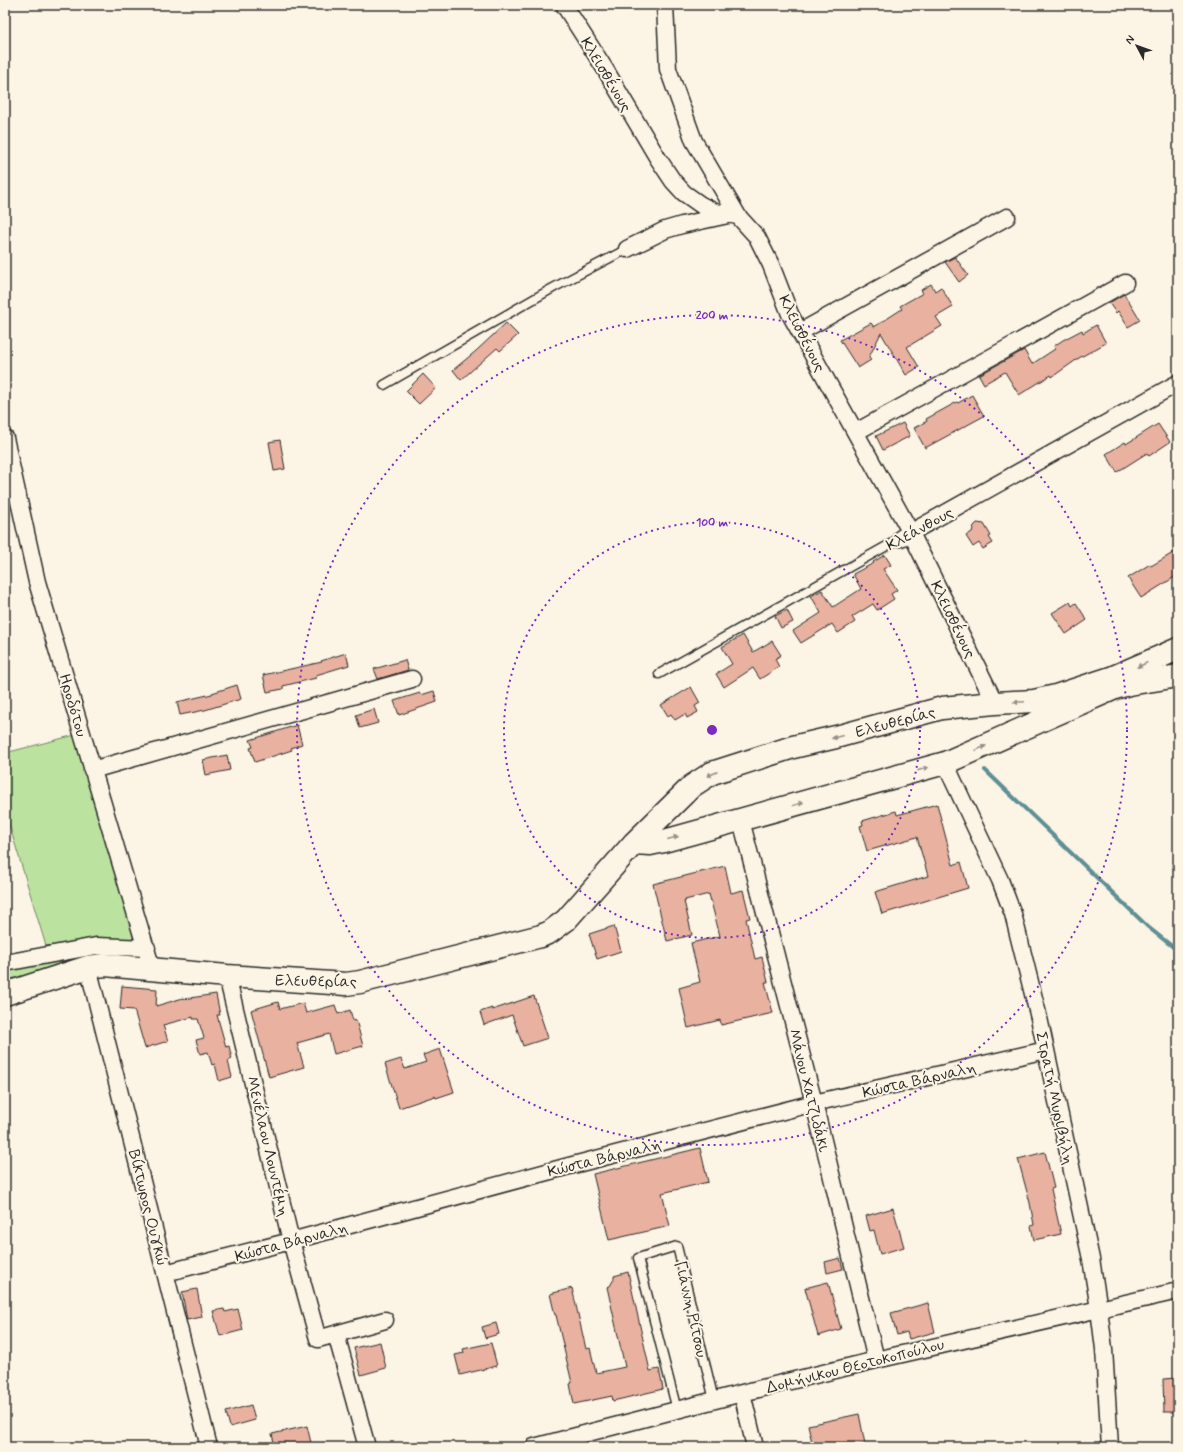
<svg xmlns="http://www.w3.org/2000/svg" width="1183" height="1452" font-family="Mynerve,sans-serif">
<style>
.green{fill:#bbe29e;stroke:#738664}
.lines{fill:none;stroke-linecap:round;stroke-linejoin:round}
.stream{stroke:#5e8e95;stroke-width:4}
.building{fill:#e9b19f;stroke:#2b2b2b}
.lane-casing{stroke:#2b2b2b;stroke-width:11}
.street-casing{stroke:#2b2b2b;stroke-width:19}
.secondary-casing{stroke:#2b2b2b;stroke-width:25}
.lane{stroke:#fcf5e5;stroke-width:8}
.street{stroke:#fcf5e5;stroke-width:16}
.secondary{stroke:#fcf5e5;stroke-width:22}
.oneway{fill:#949088}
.ring{fill:none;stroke:#7b2cbf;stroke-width:2;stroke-dasharray:2 4}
.labels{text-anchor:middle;stroke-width:4;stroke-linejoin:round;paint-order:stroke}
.street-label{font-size:16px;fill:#2b2b2b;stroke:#fcf5e5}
.centre{fill:#7b2cbf;stroke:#fcf5e5;stroke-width:2}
.ring-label{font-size:12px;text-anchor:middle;font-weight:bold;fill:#7b2cbf;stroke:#fcf5e5;stroke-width:4;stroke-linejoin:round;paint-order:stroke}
</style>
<rect width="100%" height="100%" fill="#fcf5e5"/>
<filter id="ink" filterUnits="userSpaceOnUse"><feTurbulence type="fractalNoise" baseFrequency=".025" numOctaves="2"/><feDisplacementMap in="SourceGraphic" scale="8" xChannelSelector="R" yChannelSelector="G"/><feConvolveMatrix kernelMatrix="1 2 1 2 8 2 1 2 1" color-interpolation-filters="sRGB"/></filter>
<g filter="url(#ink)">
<path class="green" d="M75 735 137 940 46 946 5 811V753Z
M138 952V957L98 954 89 955 68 960 37 972 5 981V969L68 955Z"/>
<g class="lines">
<path class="stream" d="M985 770 1148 927 1178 951"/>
</g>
<path class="building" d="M955 257 968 275 959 282 945 262Z
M931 284 935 291 941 287 953 307 936 317 942 326 907 347 919 367 906 375 881 333 869 357 871 360 858 368 840 340 871 323 874 327 902 309 900 306 923 293 921 290Z
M1124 294 1140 320 1128 327 1118 311 1116 313 1109 303Z
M506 323 518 335 500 351 497 348 461 380 453 370 476 351Z
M1096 325 1106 343 1079 358 1052 377 1051 375 1019 395 1005 372 984 384 979 375 1024 350 1032 364 1055 349 1054 346 1063 340 1082 330 1083 333Z
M423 374 436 388 419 404 406 391Z
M972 395 984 416 925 448 914 428 927 421 926 419 957 402 958 403Z
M903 423 910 436 883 450 876 436Z
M1158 424 1170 442 1149 456 1147 453 1117 472 1106 454 1125 442 1126 444Z
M280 440 285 469 274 471 269 442Z
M977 523 984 524 991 536 989 537 993 543 983 549 979 543 973 547 966 536 972 532 974 526Z
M1178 550V575L1141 598 1128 578 1150 564 1151 566Z
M885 555 891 565 883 569 897 590 891 594 894 599 877 610 873 604 852 617 855 622 838 633 832 624 801 643 793 631 821 613 811 596 822 590 833 607 861 589 853 574 874 563 873 562Z
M1070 602 1072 606 1076 603 1087 620 1066 634 1052 613Z
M787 610 793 622 781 628 775 616Z
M743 635 753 652 772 641 781 655 775 659 779 667 760 679 753 668 724 687 716 674 732 664 722 647Z
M346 653 349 665 316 675V678L283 686V689L267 692 263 675 322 662 321 661Z
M405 660 408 670 378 679 374 669Z
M237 685 241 699 205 710 180 715 177 702 212 694V693Z
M691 687 700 703 695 706 698 712 687 718 685 714 675 720 671 714 668 716 661 705Z
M434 691 437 702 399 715 394 701 420 693 421 695Z
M374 709 378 723 360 728 356 715Z
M297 725 302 744 291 748 292 750 255 762 250 748 253 747 250 740Z
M227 755 230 770 206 775 203 760Z
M937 804 953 865 961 862 968 888 882 914 875 892 928 876 917 837 867 851 860 826 863 825 862 821 896 811 897 815Z
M725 866 731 893 743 890 750 918 746 919 755 959 762 957 768 982H765L773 1013 721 1025 720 1020 688 1028 679 988 700 982 691 943 720 936 709 894 685 900 686 901H684L692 935 667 941 653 884Z
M614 926 621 951 597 959 589 934Z
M122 986 157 989 156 1006 183 998 184 999 216 994 220 1015H217L226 1047 229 1046 232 1059 228 1061 232 1077 219 1081 215 1064 212 1065 208 1052 200 1054 196 1040 204 1038 198 1019H193V1017L163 1025 168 1041 145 1048 134 1010 120 1009Z
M534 996 548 1038 523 1046 512 1015 484 1025 480 1012 492 1008V1010Z
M278 1002 280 1009 303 1003 306 1013 335 1005 338 1014 350 1010 353 1021 356 1020 363 1046 334 1054 329 1034 297 1043 304 1067 269 1077 251 1010Z
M440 1049 454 1092 436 1098 435 1096 399 1108 385 1064 401 1059 405 1069 426 1062 423 1055Z
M700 1148 708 1182 662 1193 670 1226 609 1240 593 1174Z
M1045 1152 1054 1188 1051 1189 1061 1234 1034 1240 1031 1226 1034 1225 1030 1203 1018 1159Z
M893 1208 904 1247 880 1254 874 1230 870 1231 866 1216Z
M840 1258 843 1269 827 1273 825 1262Z
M628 1272 650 1371 659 1369 663 1389 613 1401 612 1396 574 1404 570 1384 572 1383 556 1315H555L550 1294 572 1288 586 1349 590 1348 596 1373 625 1367 607 1287 610 1286 614 1279V1276Z
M828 1282 841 1329 818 1336 805 1288Z
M197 1289 202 1317 187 1320 182 1292Z
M928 1303 935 1332 909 1339 907 1332 897 1335 891 1313Z
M224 1309 225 1312 238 1309 243 1330 220 1336 213 1311Z
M496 1323 499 1334 485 1338 482 1327Z
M380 1342 386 1368 361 1375 354 1348Z
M491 1343 497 1366 460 1375 455 1355 464 1353 463 1349Z
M1178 1378V1412H1164L1163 1379Z
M251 1405 255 1420 230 1427 226 1412Z
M859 1414 865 1444 852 1447H813L808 1425Z
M307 1426 312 1447H275L272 1434Z"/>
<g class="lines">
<defs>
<path id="lane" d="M384 385 553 288 627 249
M659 674 901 538
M677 1410 638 1258 677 1246 714 1400"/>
<path id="street" d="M564 5 605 69 657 157 673 181 684 193 701 205 715 212 738 216 757 237 771 265 790 314 911 533 995 703
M665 5 668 69 694 141 738 216
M627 249 665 230 682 225 728 215
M800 332 1007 217
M856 432 1125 283
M5 438 37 582 152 969
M901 538 1178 383
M945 763 1000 880 1013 914 1039 1018 1091 1259 1099 1309 1104 1349 1110 1447
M92 770 412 679
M741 820 814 1103 876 1360
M5 963 96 946 147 948
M88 967 209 1447
M227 976 291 1241 318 1339 385 1320
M165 1273 291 1241 569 1166 814 1103 1046 1050
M336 1334 367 1447
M742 1393 755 1447
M534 1447 742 1393 876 1360 1178 1291"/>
<path id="secondary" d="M634 843 650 844 664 841 945 763 1115 688 1129 684 1178 676
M5 994 88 967 105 965 227 976 346 984 360 982 541 936 550 932 566 920 634 843 692 786 712 773 793 747 836 737 942 708 995 703 1034 701 1056 696 1111 678 1178 649"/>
</defs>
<use href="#lane" class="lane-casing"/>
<use href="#street" class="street-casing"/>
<use href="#secondary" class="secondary-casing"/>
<use href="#lane" class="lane"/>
<use href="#street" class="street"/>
<use href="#secondary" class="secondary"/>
</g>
<defs><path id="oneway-solid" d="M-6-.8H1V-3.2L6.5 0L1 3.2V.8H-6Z"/></defs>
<g class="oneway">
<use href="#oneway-solid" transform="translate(1142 665) rotate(155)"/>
<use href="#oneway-solid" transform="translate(1019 702) rotate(178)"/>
<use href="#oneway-solid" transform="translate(837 737) rotate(165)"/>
<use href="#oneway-solid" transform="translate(981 748) rotate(-24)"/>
<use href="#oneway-solid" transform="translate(923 769) rotate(-16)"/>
<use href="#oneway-solid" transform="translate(712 774) rotate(157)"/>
<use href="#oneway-solid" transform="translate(798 804) rotate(-16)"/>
<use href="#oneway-solid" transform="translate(673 838) rotate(-15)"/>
</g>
</g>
<g class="ring">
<circle cx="712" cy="730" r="208"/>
<circle cx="712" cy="730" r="415"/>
</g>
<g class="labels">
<g class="street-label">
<text transform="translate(607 74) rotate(59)" y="6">Κλεισθένους</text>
<text transform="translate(803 333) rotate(63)" y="6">Κλεισθένους</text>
<text transform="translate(919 528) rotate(-29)" y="6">Κλεάνθους</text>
<text transform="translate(954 619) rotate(64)" y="6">Κλεισθένους</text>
<text transform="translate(74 705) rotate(74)" y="6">Ηροδότου</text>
<text transform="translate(895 721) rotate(-15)" y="6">Ελευθερίας</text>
<text transform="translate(316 980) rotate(1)" y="6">Ελευθερίας</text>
<text transform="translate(919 1079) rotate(-13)" y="6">Κώστα Βάρναλη</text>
<text transform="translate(810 1090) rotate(76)" y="6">Μάνου Χατζιδάκι</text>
<text transform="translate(1056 1098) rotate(78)" y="6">Στρατή Μυριβήλη</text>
<text transform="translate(269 1146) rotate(77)" y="6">Μενέλαου Λουντέμη</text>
<text transform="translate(604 1157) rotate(-14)" y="6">Κώστα Βάρναλη</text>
<text transform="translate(149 1207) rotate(76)" y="6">Βίκτωρος Ουγκώ</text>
<text transform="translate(291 1241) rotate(-15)" y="6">Κώστα Βάρναλη</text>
<text transform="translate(692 1309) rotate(77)" y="6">Γιάννη Ρίτσου</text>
<text transform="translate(855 1365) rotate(-14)" y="6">Δομήνικου Θεοτοκοπούλου</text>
</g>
</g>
<circle cx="712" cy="730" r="6" class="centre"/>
<g class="ring-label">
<text x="712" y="319">200 m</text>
<text x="712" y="526">100 m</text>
</g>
<rect width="1183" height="1452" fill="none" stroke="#fcf5e5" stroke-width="20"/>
<rect x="10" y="10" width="1163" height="1432" fill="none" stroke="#2b2b2b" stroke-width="1.5" filter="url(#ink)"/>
<g transform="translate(1137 46) rotate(311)" stroke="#fcf5e5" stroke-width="3" paint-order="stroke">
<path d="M0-3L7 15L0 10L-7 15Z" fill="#2b2b2b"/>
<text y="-6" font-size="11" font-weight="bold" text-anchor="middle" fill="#2b2b2b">N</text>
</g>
</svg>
